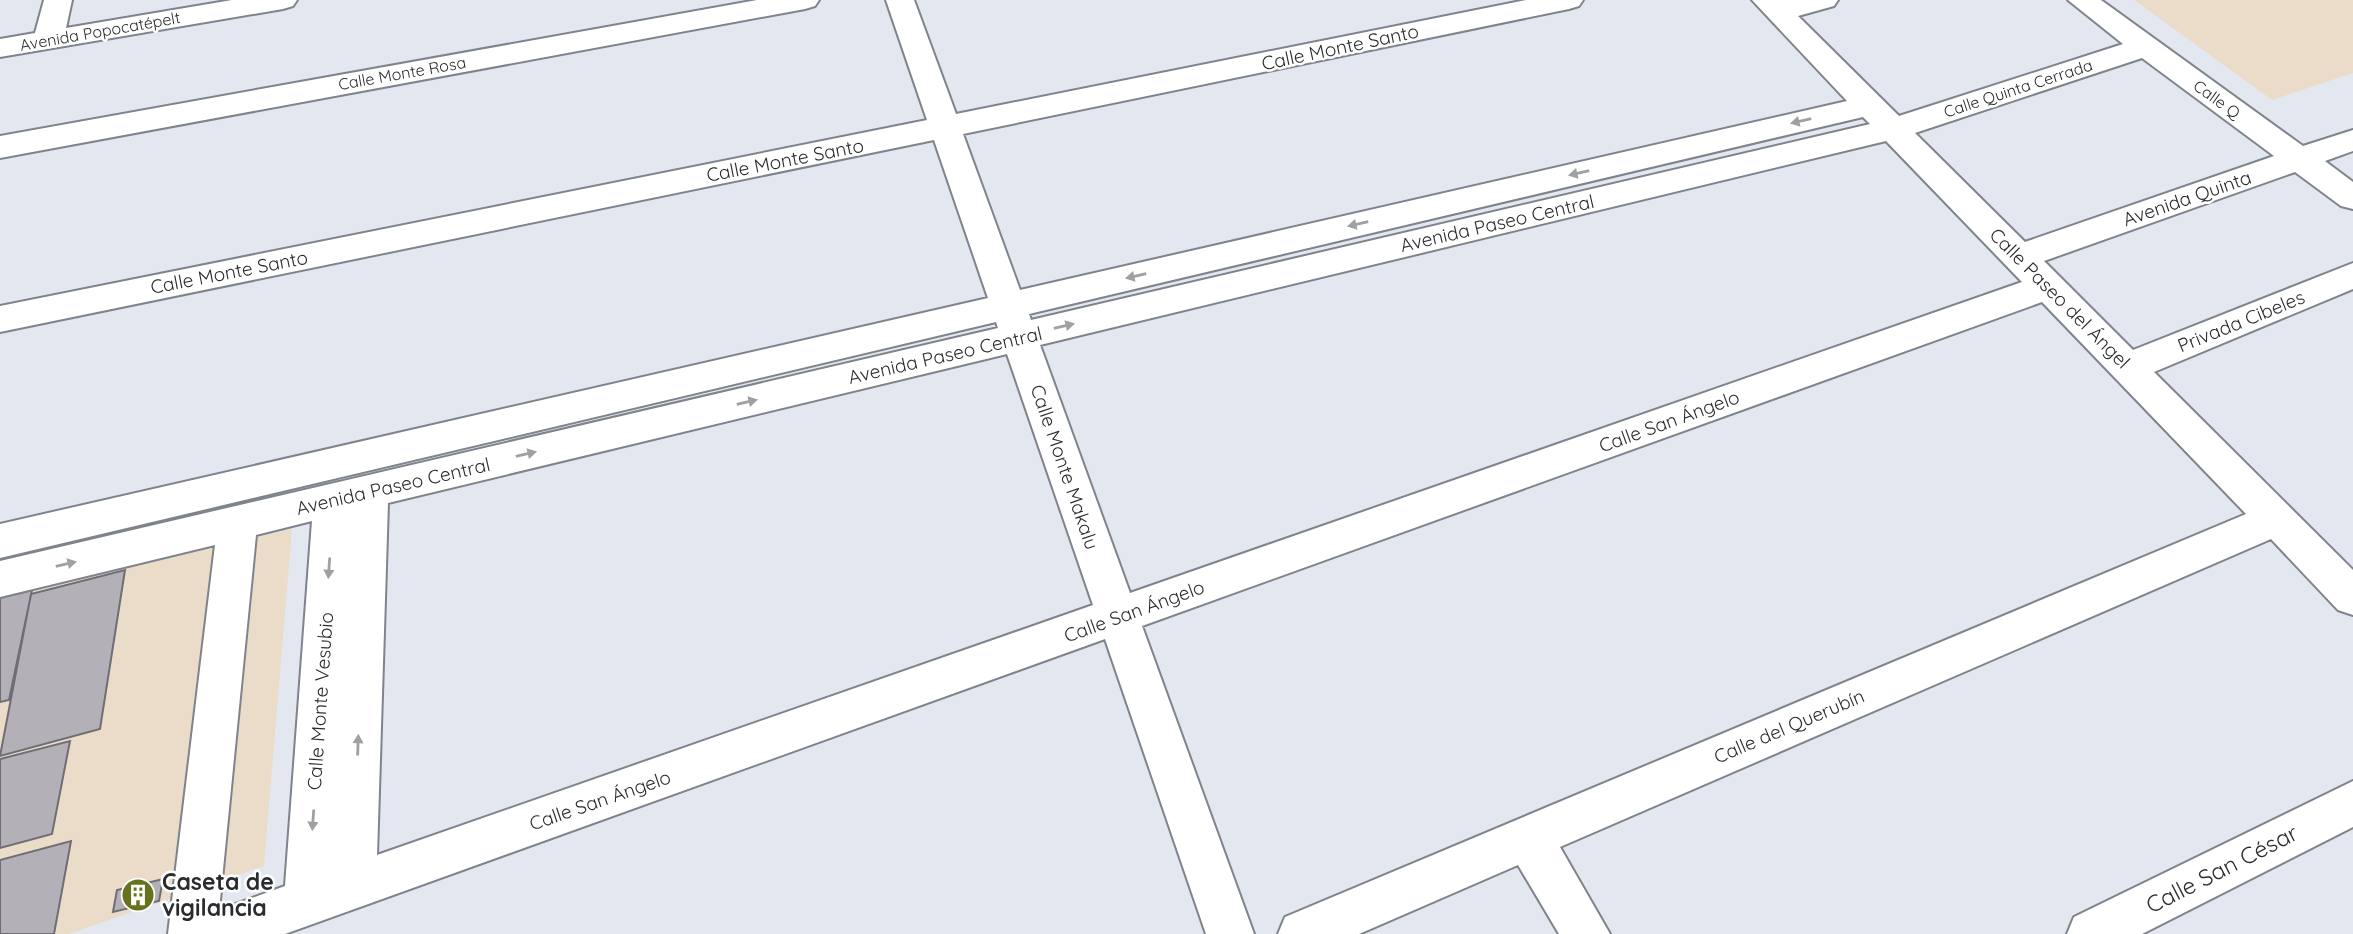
<svg xmlns="http://www.w3.org/2000/svg" width="2353" height="934" font-family="Quicksand,sans-serif">
<style>
.education{fill:#eadcc9}
.building{fill:#b3b0b8;stroke:#706d75;stroke-width:2}
.lines{fill:none;stroke-linecap:round;stroke-linejoin:round}
.minor-casing{stroke:#7f848c;stroke-width:4}
.minor{fill:#fff;fill-rule:evenodd}
.oneway{fill:#9fa0a1}
.labels{text-anchor:middle;stroke-width:5;stroke-linejoin:round;paint-order:stroke}
.far-street-label{font-size:16px;fill:#292b2e;stroke:#fff}
.street-label{font-size:19px;fill:#292b2e;stroke:#fff}
.near-street-label{font-size:23px;fill:#292b2e;stroke:#fff}
.near-poi-label{font-size:23px;font-weight:bold;fill:#292b2e;stroke:#fff;text-anchor:start}
</style>
<rect width="100%" height="100%" fill="#e3e8f0"/>
<path class="education" d="M2134 0H2353V73L2272 100Z
M292 529 264 866 69 934H0V598Z"/>
<path class="building" d="M125 570 100 729 0 756 31 594Z
M32 590 9 700 0 702V598Z
M70 741 52 834 0 848V759Z
M71 841 54 934H0V860Z
M163 879 159 901 113 912 117 890Z"/>
<g class="lines">
<defs>
<path id="minor" d="M44 0H72L66 28 232 0H297L293 6 283 9 0 57V39L35 33Z
M757 0H819L815 6 805 9 0 158V136Z
M886 0H914L956 114 1526 0H1583L1579 6 1569 9 963 134 1020 290 1847 101 1752 0H1838L1834 6 1798 16 1899 116 2123 44 2068 0H2101L2303 146 2353 130V151L2325 161 2353 182V209L2341 206 2295 172 2044 261 2133 350 2353 263V289L2154 372 2353 570V615L2338 610 2271 539 1560 847 1610 934H1559L1518 865 1359 934H1278L1285 917 2246 514 2042 302 1142 626 1254 934H1206L1105 639 285 934H168L215 545 0 597V561L998 328 996 322 0 558V524L988 298 934 140 0 332V306L927 120ZM2142 58 2274 156 2025 242 1915 133ZM1863 117 1870 124 1031 320 1029 314ZM1886 141 2022 282 1130 593 1040 345ZM1007 354 1093 605 377 855 388 503ZM312 521 285 886 219 910 256 535Z
M2353 781V827L2142 934H2067L2074 917Z"/>
</defs>
<use href="#minor" class="minor-casing"/>
<use href="#minor" class="minor"/>
</g>
<defs><path id="oneway-solid" d="M-6-.8H1V-3.2L6.5 0L1 3.2V.8H-6Z" transform="scale(1.75)"/></defs>
<g class="oneway">
<use href="#oneway-solid" transform="translate(1801 121) rotate(167)"/>
<use href="#oneway-solid" transform="translate(1579 173) rotate(167)"/>
<use href="#oneway-solid" transform="translate(1358 224) rotate(167)"/>
<use href="#oneway-solid" transform="translate(1136 276) rotate(167)"/>
<use href="#oneway-solid" transform="translate(1064 326) rotate(-13)"/>
<use href="#oneway-solid" transform="translate(747 402) rotate(-13)"/>
<use href="#oneway-solid" transform="translate(526 454) rotate(-13)"/>
<use href="#oneway-solid" transform="translate(66 564) rotate(-13)"/>
<use href="#oneway-solid" transform="translate(329 568) rotate(94)"/>
<use href="#oneway-solid" transform="translate(358 745) rotate(-88)"/>
<use href="#oneway-solid" transform="translate(313 820) rotate(94)"/>
</g>
<defs>
<symbol id="building-disc" viewBox="-11 -11 22 22"><circle r="9.5" fill="#67721c" stroke="#fff"/><path d="M-4-6H4V6H1V3H-1V6H-4ZM-2.5-4.3h1.7v1.8h-1.7ZM.8-4.3h1.7v1.8H.8ZM-2.5-1h1.7V.8h-1.7ZM.8-1h1.7V.8H.8Z" fill="#fff"/></symbol>
</defs>
<g fill-rule="evenodd">
<use href="#building-disc" x="119" y="876" width="38" height="38"/>
</g>
<g class="labels">
<g class="far-street-label">
<text transform="translate(100 31) rotate(-10)" y="6">Avenida Popocatépelt</text>
<text transform="translate(402 73) rotate(-10)" y="6">Calle Monte Rosa</text>
<text transform="translate(2018 88) rotate(-18)" y="6">Calle Quinta Cerrada</text>
<text transform="translate(2217 99) rotate(36)" y="6">Calle Q</text>
</g>
<g class="street-label">
<text transform="translate(1340 47) rotate(-12)" y="7">Calle Monte Santo</text>
<text transform="translate(785 160) rotate(-11)" y="7">Calle Monte Santo</text>
<text transform="translate(2187 198) rotate(-19)" y="7">Avenida Quinta</text>
<text transform="translate(1497 223) rotate(-13)" y="7">Avenida Paseo Central</text>
<text transform="translate(229 272) rotate(-11)" y="7">Calle Monte Santo</text>
<text transform="translate(2060 298) rotate(45)" y="7">Calle Paseo del Ángel</text>
<text transform="translate(2241 321) rotate(-22)" y="7">Privada Cibeles</text>
<text transform="translate(945 355) rotate(-13)" y="7">Avenida Paseo Central</text>
<text transform="translate(1669 421) rotate(-20)" y="7">Calle San Ángelo</text>
<text transform="translate(1065 467) rotate(71)" y="7">Calle Monte Makalu</text>
<text transform="translate(393 486) rotate(-13)" y="7">Avenida Paseo Central</text>
<text transform="translate(1134 611) rotate(-20)" y="7">Calle San Ángelo</text>
<text transform="translate(320 701) rotate(-86)" y="7">Calle Monte Vesubio</text>
<text transform="translate(1789 726) rotate(-23)" y="7">Calle del Querubín</text>
<text transform="translate(600 800) rotate(-19)" y="7">Calle San Ángelo</text>
</g>
<g class="near-street-label">
<text transform="translate(2222 869) rotate(-27)" y="8">Calle San César</text>
</g>
<g class="near-poi-label">
<text x="162" y="890">Caseta de<tspan x="162" dy="26">vigilancia</tspan></text>
</g>
</g>
</svg>
